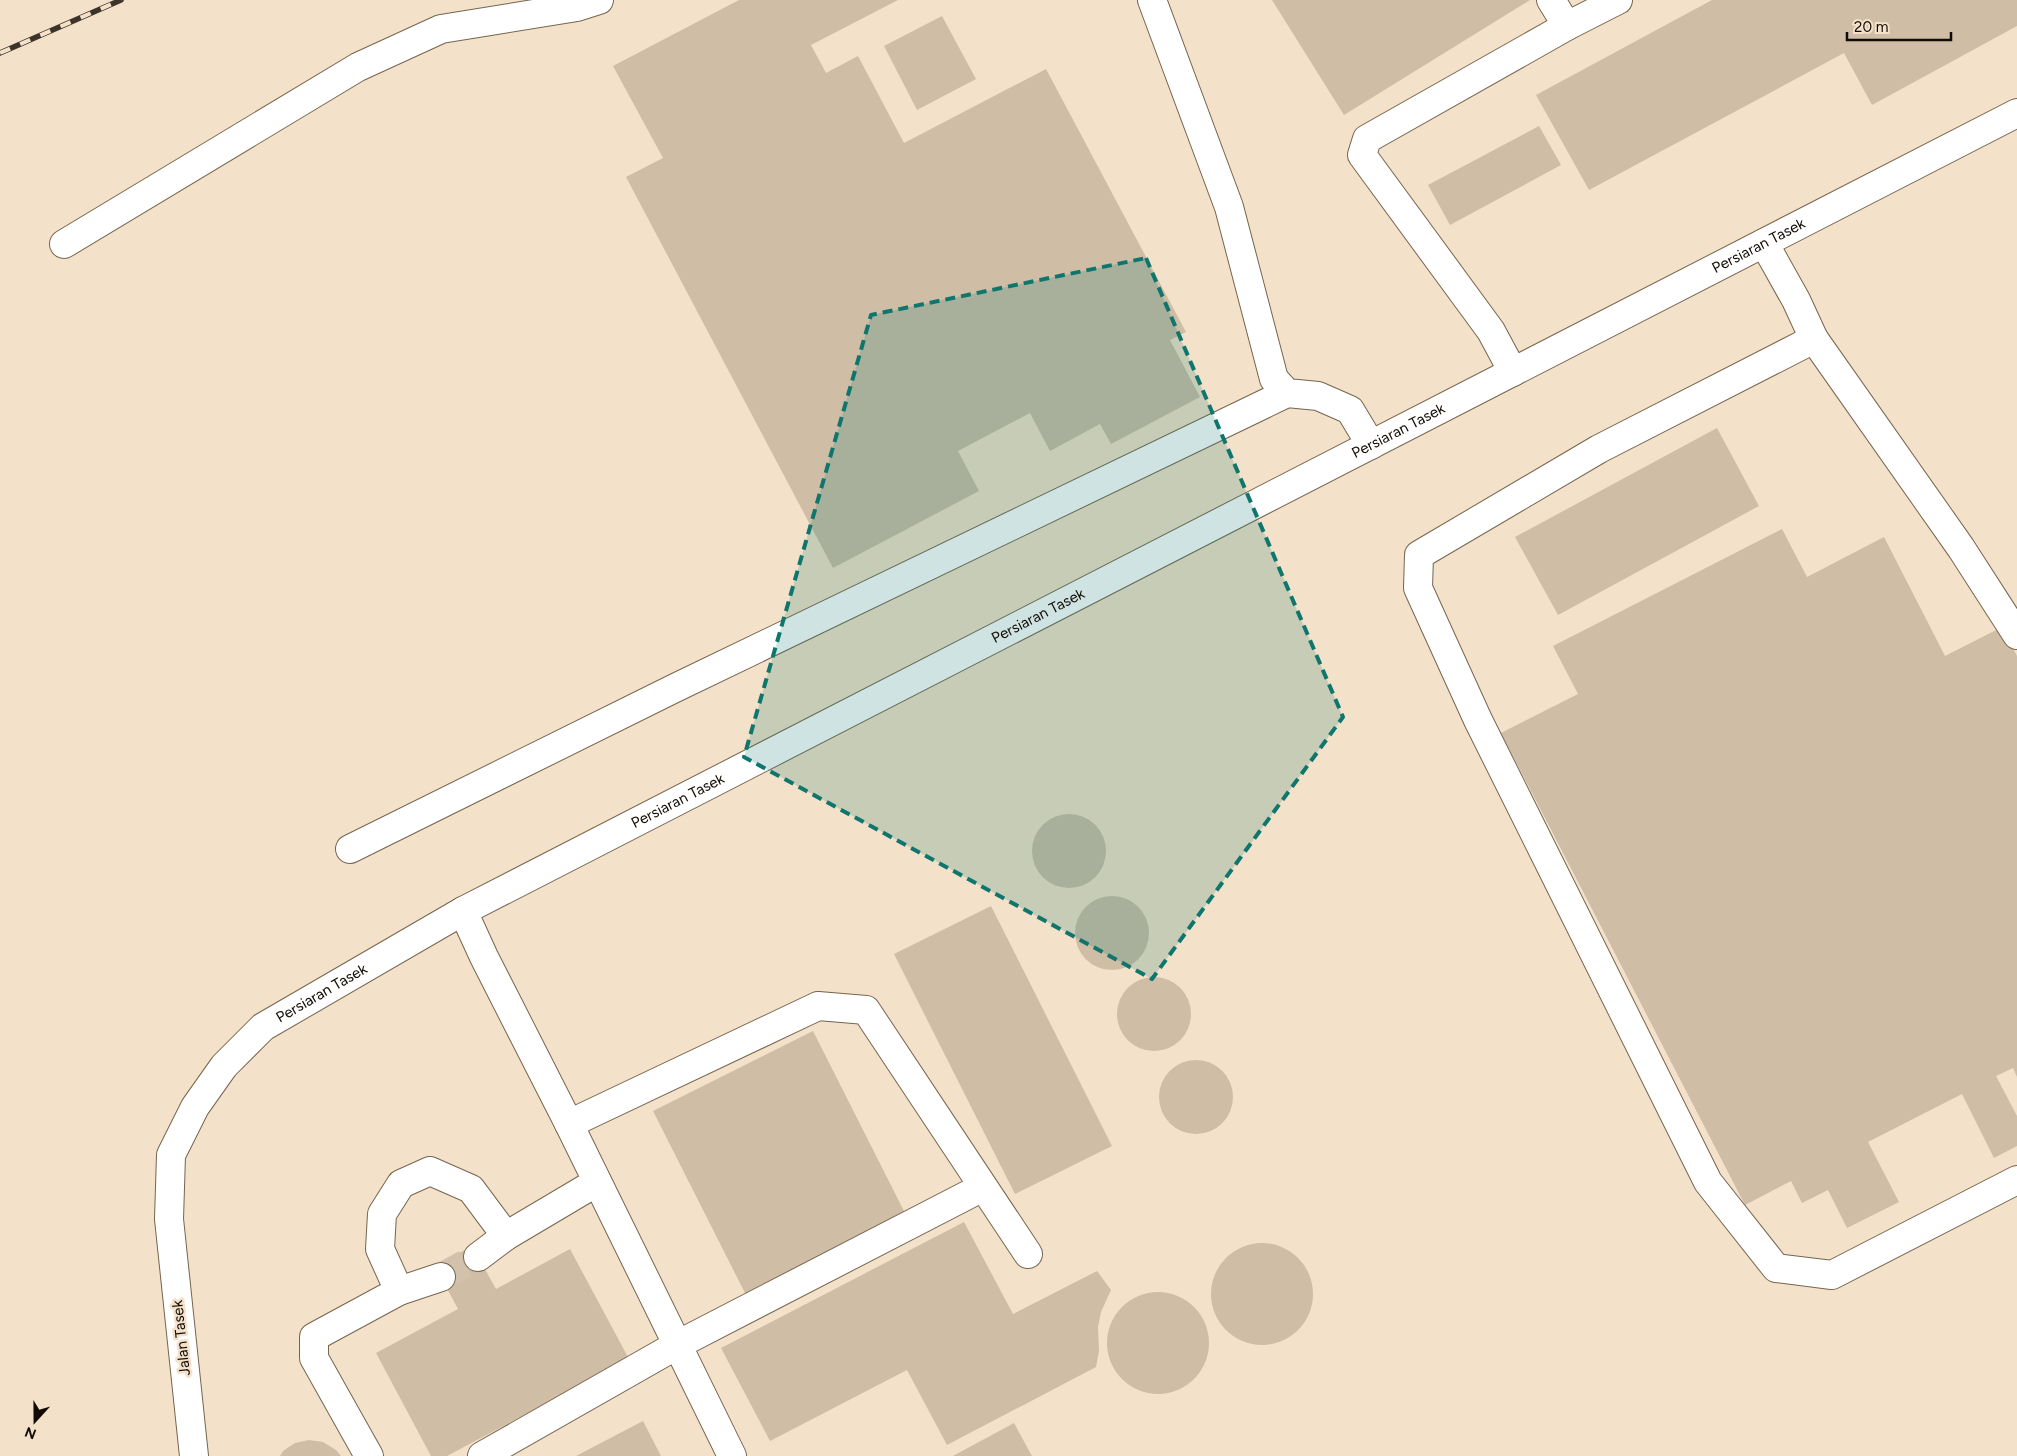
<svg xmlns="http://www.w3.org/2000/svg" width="2017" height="1456" font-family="Figtree,sans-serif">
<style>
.building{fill:#cfbda6}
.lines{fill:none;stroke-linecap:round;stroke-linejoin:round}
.minor-tunnel{stroke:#d2c1ab;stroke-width:28;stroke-dasharray:28 14;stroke-linecap:butt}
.minor-casing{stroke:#75654f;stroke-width:30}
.minor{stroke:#fff;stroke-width:28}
.rail-casing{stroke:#3c3429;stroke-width:5.5}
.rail{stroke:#f4e1c9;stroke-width:4;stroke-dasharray:11;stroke-linecap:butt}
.marked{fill:#0f766e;fill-opacity:0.2;stroke:#0f766e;stroke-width:4;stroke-dasharray:10 6;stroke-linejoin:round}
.labels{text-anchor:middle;stroke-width:5;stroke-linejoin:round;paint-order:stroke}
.street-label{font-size:15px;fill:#110b04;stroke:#f4e1c9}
</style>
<rect width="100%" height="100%" fill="#f4e1c9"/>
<path class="building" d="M739 0H898L811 45 826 73 858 56 904 143 1046 69 1186 332 1170 340 1200 397 1111 444 1100 424 1050 451 1030 413 958 451 979 491 833 568 626 177 663 158 613 66Z
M1272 0H1530L1344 115Z
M1712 0H2017V26L1872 105 1844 53 1589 190 1536 95Z
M942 16 976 79 917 110 884 46Z
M1539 126 1561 165 1450 225 1428 185Z
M1717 428 1759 506 1558 615 1515 537Z
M1782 529 1807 577 1884 537 1945 656 2002 627 2017 656V1077L2013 1068 1996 1076 2017 1116V1146L1994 1158 1962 1094 1868 1142 1899 1202 1847 1228 1828 1190 1802 1203 1791 1181 1745 1205 1501 733 1578 694 1553 646Z
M1032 851a37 37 0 1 1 74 0a37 37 0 1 1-74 0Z
M1075 933a37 37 0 1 1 74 0a37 37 0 1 1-74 0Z
M991 906 1112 1146 1015 1194 894 954Z
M1117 1014a37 37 0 1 1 74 0a37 37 0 1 1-74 0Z
M813 1031 907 1217 747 1297 653 1111Z
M1159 1097a37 37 0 1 1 74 0a37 37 0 1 1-74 0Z
M964 1222 1013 1314 1097 1271 1111 1290 1101 1312 1098 1327 1099 1351 1096 1367 947 1445 907 1370 770 1441 721 1348Z
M1211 1294a51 51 0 1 1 102 0a51 51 0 1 1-102 0Z
M472 1246 496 1289 570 1249 629 1359 447 1456H431L376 1353 458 1309 435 1266Z
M1107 1343a51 51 0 1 1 102 0a51 51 0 1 1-102 0Z
M643 1421 661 1456H576Z
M1014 1423 1032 1456H953Z
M309 1440 323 1442 336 1450 341 1456H280L283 1451 295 1443Z"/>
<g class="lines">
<path class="minor-tunnel" d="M441 1277 478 1257"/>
<defs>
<g id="minor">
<path d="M1152 0 1229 207 1274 379 1287 393 1318 396 1350 410 1371 445"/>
<path d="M1551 0 1567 26"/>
<path d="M1764 243 1796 300 1814 339 1961 548 2017 635"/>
<path d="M64 244 358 67 441 29 577 7 599 0"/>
<path d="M1814 339 1599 449 1419 555 1418 588 1478 720 1708 1182 1776 1268 1832 1275 2017 1180"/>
<path d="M1513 372 1491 331 1362 155 1367 139 1567 26 1618 0"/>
<path d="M350 849 675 688 1287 393"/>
<path d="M463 911 484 957 569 1124 732 1456"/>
<path d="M569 1124 818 1006 866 1010 1028 1254"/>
<path d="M478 1257 506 1236"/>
<path d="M399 1291 380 1249 382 1214 401 1184 430 1171 471 1189 506 1236 597 1182"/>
<path id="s1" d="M194 1456 169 1219 171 1155 195 1107 224 1066 263 1027 463 911 2017 113"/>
<path d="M369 1456 314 1358V1337L399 1291 441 1277"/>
<path d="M482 1456 677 1345 983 1187"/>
</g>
</defs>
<use href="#minor" class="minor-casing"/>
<use href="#minor" class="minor"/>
<defs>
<path id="rail" d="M0 53 121 0"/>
</defs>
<use href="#rail" class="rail-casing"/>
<use href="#rail" class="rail"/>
</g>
<path class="marked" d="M1146 258 1343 717 1152 979 744 757 871 315Z"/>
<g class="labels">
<g class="street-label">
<text dy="5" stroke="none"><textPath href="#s1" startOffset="2149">Persiaran Tasek</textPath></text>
<text dy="5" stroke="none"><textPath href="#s1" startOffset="1744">Persiaran Tasek</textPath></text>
<text dy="5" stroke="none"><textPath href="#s1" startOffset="1339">Persiaran Tasek</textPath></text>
<text dy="5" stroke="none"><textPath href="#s1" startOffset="934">Persiaran Tasek</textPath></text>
<text dy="5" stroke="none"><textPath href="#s1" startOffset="529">Persiaran Tasek</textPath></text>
<text transform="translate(181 1338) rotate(-96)" y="5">Jalan Tasek</text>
</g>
</g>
<g transform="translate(35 1421) rotate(201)" stroke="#f4e1c9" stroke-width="4" paint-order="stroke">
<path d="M0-4L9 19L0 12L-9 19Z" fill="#110b04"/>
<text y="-8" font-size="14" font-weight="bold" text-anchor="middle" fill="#110b04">N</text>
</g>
<path d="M1847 32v8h104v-8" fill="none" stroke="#110b04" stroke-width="2.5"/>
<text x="1854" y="32" font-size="15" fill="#110b04" stroke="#f4e1c9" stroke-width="4" paint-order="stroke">20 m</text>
</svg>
